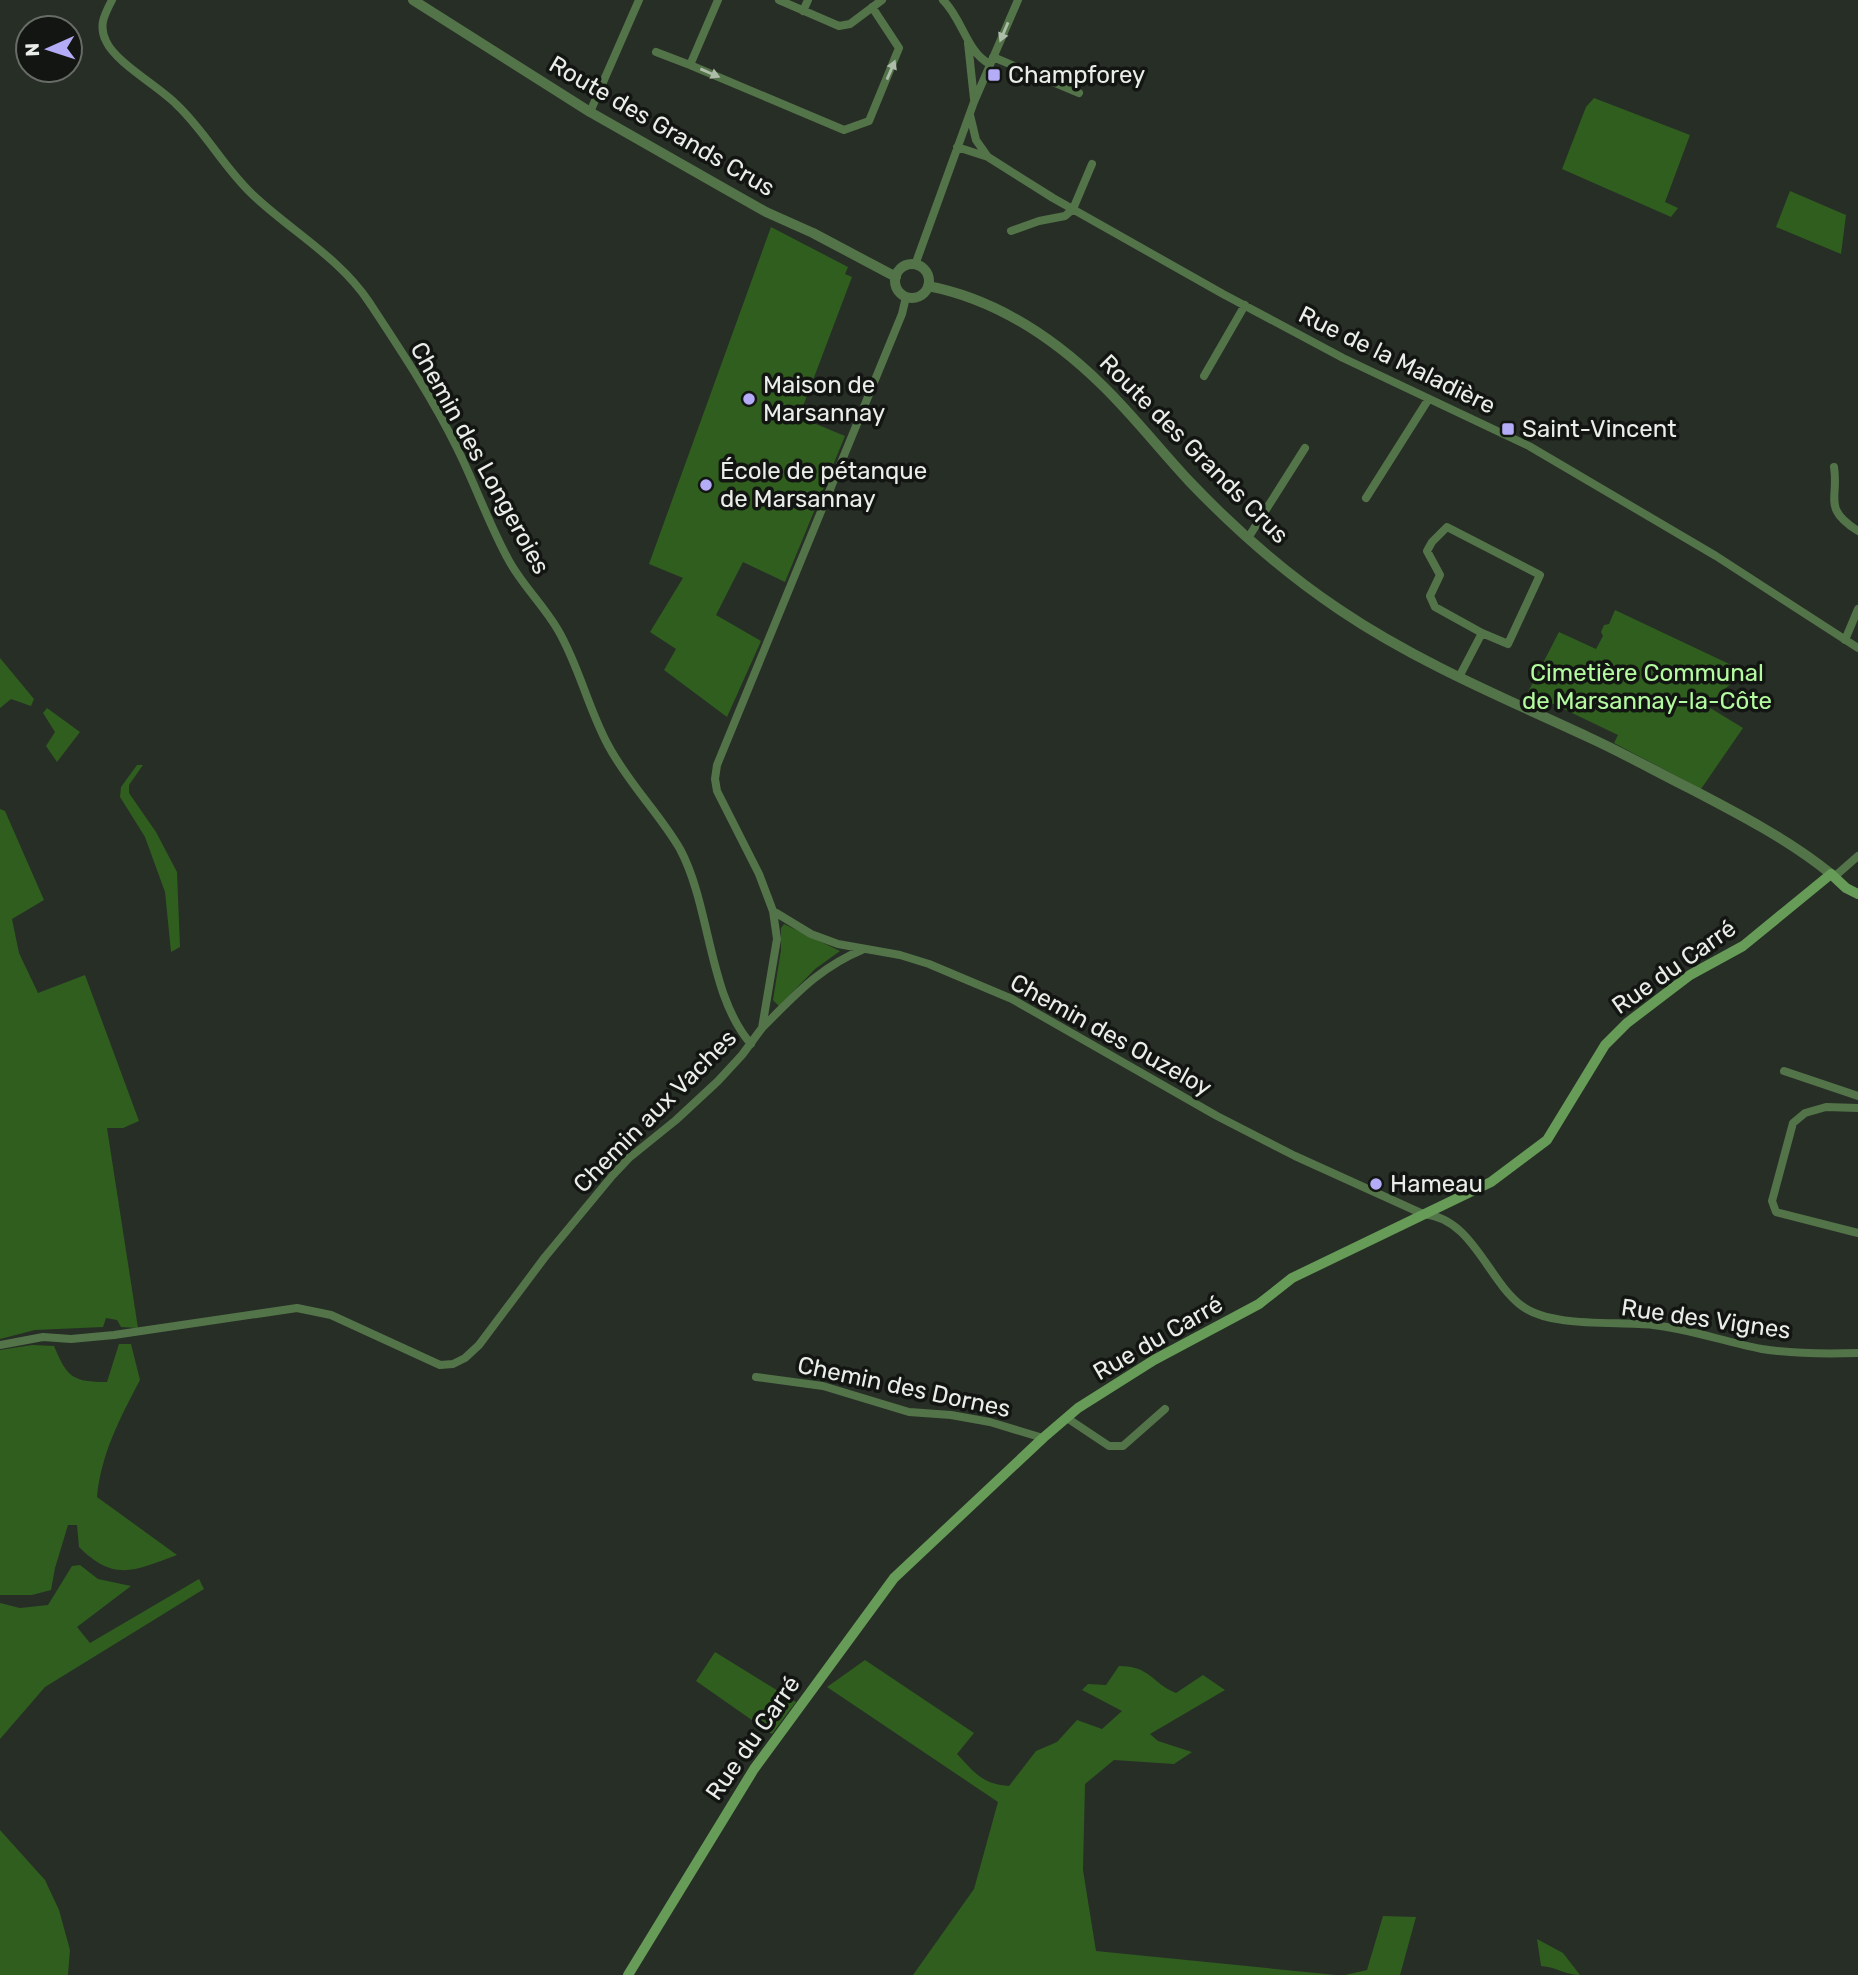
<svg xmlns="http://www.w3.org/2000/svg" width="1858" height="1975" font-family="Rubik,sans-serif">
<style>
.green{fill:#2f5e1f}
.lines{fill:none;stroke-linecap:round;stroke-linejoin:round}
.minor{stroke:#537449;stroke-width:8}
.tertiary{stroke:#537449;stroke-width:10}
.secondary{stroke:#669c57;stroke-width:10}
.oneway{fill:#aebda9}
.poi-dot{fill:#b5acf8;stroke:#121511;stroke-width:2.5}
.labels{text-anchor:middle;stroke-width:7;stroke-linejoin:round;paint-order:stroke}
.poi-label{font-size:24px;fill:#eaeee9;stroke:#121511;text-anchor:start}
.street-label{font-size:24px;fill:#eaeee9;stroke:#121511}
.park-label{font-size:24px;fill:#b4faa0;stroke:#121511}
</style>
<rect width="100%" height="100%" fill="#272e26"/>
<path class="green" d="M1594 98 1690 135 1665 202 1678 208 1671 217 1562 169 1586 107Z
M1790 191 1846 215 1841 254 1776 227Z
M771 227 848 267 845 274 852 277 799 417 845 436 785 582 743 562 716 615 761 641 727 717 664 670 676 649 650 632 683 578 649 564Z
M1615 610 1744 671 1707 706 1743 728 1701 789 1614 743 1618 735 1528 692 1559 632 1596 649 1603 636 1601 632 1604 625 1609 624Z
M0 658 34 699 31 706 11 699 0 708Z
M47 708 80 732 57 762 46 746 55 732 43 713Z
M137 765H143L129 785V793L156 832 177 872 180 947 171 952 165 892 145 837 120 797 121 787Z
M0 809 5 811 44 900 12 919 19 953 38 993 85 975 139 1121 123 1128H107L138 1328 121 1327 117 1320 106 1318 103 1327 35 1330 0 1339Z
M784 924 840 951 815 969 779 1006 773 1000 781 950V928Z
M119 1344H131L140 1380C120 1418 101 1454 97 1497L177 1555C135 1570 115 1583 79 1547L77 1525H68L55 1568 51 1590 32 1595H0V1350L32 1345 54 1346C67 1377 72 1382 107 1382Z
M80 1565 98 1579 131 1586 77 1627 90 1643 199 1579 204 1589 45 1687 0 1739V1603L20 1608 48 1605 72 1566Z
M715 1652 796 1702 772 1734 696 1681Z
M865 1660 974 1733 957 1754C975 1773 982 1784 1009 1786L1036 1751 1057 1742 1077 1720 1102 1729 1122 1711 1082 1690 1088 1684 1106 1685 1119 1666C1151 1666 1151 1683 1176 1693L1203 1675 1225 1690 1150 1734 1158 1741 1192 1752 1174 1764 1114 1760 1085 1784 1083 1870 1096 1951 1336 1975H913L974 1889 998 1802 827 1687Z
M0 1830 45 1880 59 1910 70 1950 68 1975H0Z
M1383 1916 1416 1917 1400 1975H1345L1367 1970Z
M1537 1939 1563 1953 1580 1975C1566 1975 1556 1967 1541 1966Z"/>
<g class="lines">
<path class="minor" d="M112 0C105 14 98 25 106 41 115 62 158 86 176 104 205 131 224 168 253 195 291 231 340 258 369 302 400 349 432 397 457 448 475 484 488 522 507 557 520 583 543 604 558 630 579 666 588 708 608 745 628 783 659 813 680 849 711 907 708 995 751 1044
M718 0 690 65 844 130 869 121 899 48 872 7
M779 0 839 26 850 24 882 0
M943 0C962 18 967 53 990 64
M803 11 808 0
M968 43 974 99
M656 52 690 65
M993 57 1079 93
M590 112 639 0
M970 115 976 140 988 157
M957 147 988 157 1053 198 1223 294 1343 358 1529 446 1716 556 1858 648
M1011 231 1039 221 1065 216 1073 209 1092 164
M915 265 974 102 1018 0
M1204 376 1245 305
M1834 467C1839 499 1822 508 1858 531
M1366 498 1428 400
M1248 538 1305 448
M1845 640 1858 609
M1459 677 1482 633 1508 644 1540 575 1447 527 1432 542 1427 551 1440 575 1430 596 1435 607 1482 633
M1834 877 1858 856
M773 911 811 934 838 944 900 955 929 964 1012 999 1217 1116 1295 1156 1423 1214C1473 1218 1487 1280 1522 1306 1551 1328 1617 1321 1653 1325 1690 1329 1725 1342 1762 1349 1793 1354 1827 1354 1858 1353
M763 1027C796 994 820 967 864 949
M1784 1071 1858 1096
M1858 1108 1826 1107 1805 1113 1793 1123 1772 1201 1776 1212 1858 1233
M0 1345 43 1337 71 1339 114 1335 297 1308 331 1315 440 1365 453 1364 465 1358 479 1345 545 1257 612 1176 629 1158 676 1120 718 1081 742 1055 762 1028 777 939 773 911 759 874 717 791 715 779 717 765 902 314 906 297
M756 1377 823 1386 909 1412 951 1415 990 1422 1043 1438
M1067 1418 1109 1446H1123L1165 1409"/>
<path class="tertiary" d="M413 0 590 112 720 186 766 212 813 233 896 277
M895 281a17 17 0 1 1 34 0a17 17 0 1 1-34 0Z
M928 286C995 299 1054 338 1102 385 1133 415 1160 450 1190 482 1235 529 1286 574 1340 610 1417 662 1504 698 1588 737 1623 753 1657 772 1691 789 1739 814 1789 840 1831 874"/>
<path class="secondary" d="M628 1975 754 1769 894 1578 1043 1438 1078 1408 1154 1360 1259 1304 1292 1278 1491 1182 1547 1140 1605 1045 1627 1023 1690 975 1743 946 1831 874 1846 888 1858 894"/>
</g>
<defs><path id="oneway-solid" d="M-6-.8H1V-3.2L6.5 0L1 3.2V.8H-6Z" transform="scale(1.75)"/></defs>
<g class="oneway">
<use href="#oneway-solid" transform="translate(1004 32) rotate(113)"/>
<use href="#oneway-solid" transform="translate(891 70) rotate(-67)"/>
<use href="#oneway-solid" transform="translate(710 73) rotate(23)"/>
</g>
<g class="poi-dot">
<rect x="987" y="68" width="14" height="14" rx="3.5"/>
<circle cx="749" cy="399" r="7"/>
<rect x="1501" y="422" width="14" height="14" rx="3.5"/>
<circle cx="706" cy="485" r="7"/>
<circle cx="1376" cy="1184" r="7"/>
</g>
<g class="labels">
<g class="poi-label">
<text x="1008" y="83">Champforey</text>
<text x="763" y="393">Maison de<tspan x="763" dy="28">Marsannay</tspan></text>
<text x="1522" y="437">Saint-Vincent</text>
<text x="720" y="479">École de pétanque<tspan x="720" dy="28">de Marsannay</tspan></text>
<text x="1390" y="1192">Hameau</text>
</g>
<g class="street-label">
<text transform="translate(662 126) rotate(30)" y="8">Route des Grands Crus</text>
<text transform="translate(1397 360) rotate(26)" y="8">Rue de la Maladière</text>
<text transform="translate(1194 449) rotate(45)" y="8">Route des Grands Crus</text>
<text transform="translate(480 458) rotate(61)" y="8">Chemin des Longeroies</text>
<text transform="translate(1674 967) rotate(-35)" y="8">Rue du Carré</text>
<text transform="translate(1111 1035) rotate(29)" y="8">Chemin des Ouzeloy</text>
<text transform="translate(655 1111) rotate(-45)" y="8">Chemin aux Vaches</text>
<text transform="translate(1706 1319) rotate(8)" y="8">Rue des Vignes</text>
<text transform="translate(1158 1338) rotate(-30)" y="8">Rue du Carré</text>
<text transform="translate(904 1387) rotate(12)" y="8">Chemin des Dornes</text>
<text transform="translate(753 1738) rotate(-55)" y="8">Rue du Carré</text>
</g>
<g class="park-label">
<text x="1647" y="681">Cimetière Communal<tspan x="1647" dy="28">de Marsannay-la-Côte</tspan></text>
</g>
</g>
<g transform="translate(49 49) rotate(267)"><circle r="33" fill="#121511" stroke="#686c67" stroke-width="2"/>
<path d="M0-5L12 26L0 18L-12 26Z" fill="#b5acf8"/>
<text y="-10" font-size="19" font-weight="bold" text-anchor="middle" fill="#eaeee9">N</text>
</g>
</svg>
